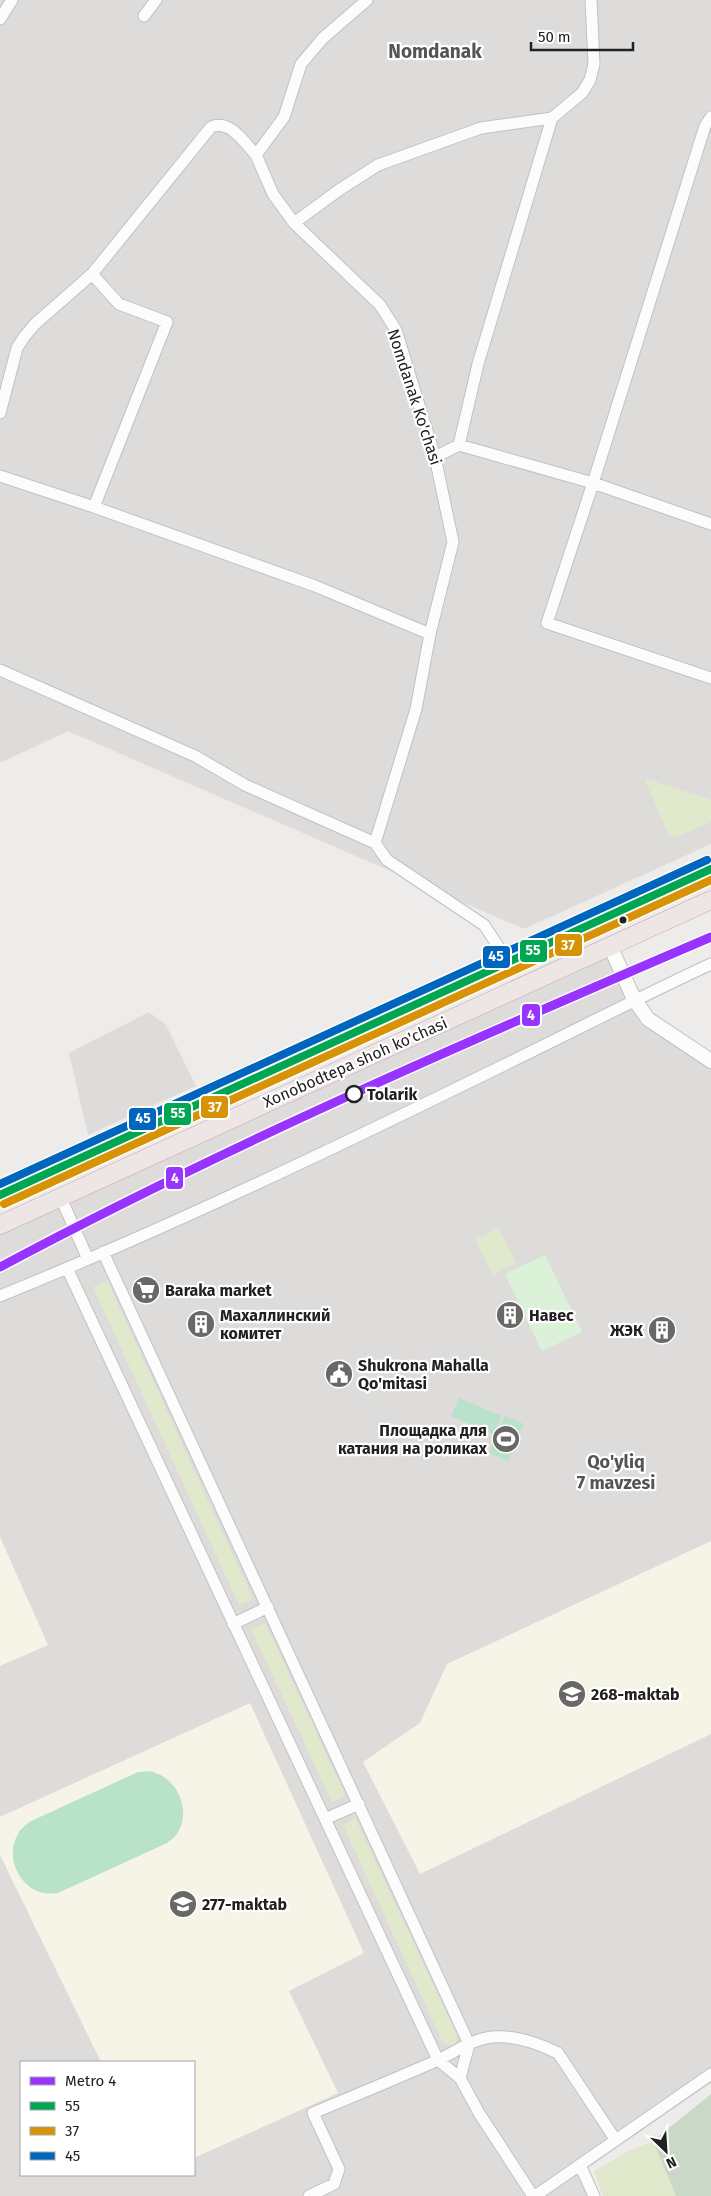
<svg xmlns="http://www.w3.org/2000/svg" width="711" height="2196" font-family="'Fira Sans',sans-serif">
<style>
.residential{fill:#dedcdb;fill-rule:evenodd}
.education{fill:#f6f3e7}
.religious{fill:#dddcdb}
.grass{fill:#e0e9cb}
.cemetery{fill:#c9d8c7}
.park{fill:#dcf2d8}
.pitch{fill:#b8e2ca}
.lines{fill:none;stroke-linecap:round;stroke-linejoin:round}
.minor-casing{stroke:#c2c1c0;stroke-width:13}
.tertiary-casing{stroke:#c2c1c0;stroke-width:16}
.trunk-casing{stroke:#c1a3b1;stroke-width:19}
.minor{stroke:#fcfcfc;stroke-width:11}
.tertiary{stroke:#fcfcfc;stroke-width:14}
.trunk{stroke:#eee6e5;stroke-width:18}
.bus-1-casing{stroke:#fff;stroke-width:11}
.bus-2-casing{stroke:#fff;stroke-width:11}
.bus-3-casing{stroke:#fff;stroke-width:11}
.bus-1{stroke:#00a651;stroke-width:8}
.bus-2{stroke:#d79205;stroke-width:8}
.bus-3{stroke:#0065bd;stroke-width:8}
.metro-1-casing{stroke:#fff;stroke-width:12}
.metro-1{stroke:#93f;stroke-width:9}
.bus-dot{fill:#212121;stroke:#fff;stroke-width:2}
.stop-dot{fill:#fff;stroke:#212121;stroke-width:2.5}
.labels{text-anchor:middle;stroke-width:4.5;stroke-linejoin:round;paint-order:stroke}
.street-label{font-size:16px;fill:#212121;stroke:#fff}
.stop-label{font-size:16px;font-weight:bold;fill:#212121;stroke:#fff;text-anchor:start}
.poi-label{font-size:16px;font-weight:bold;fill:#212121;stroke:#fff;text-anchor:start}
.neighbourhood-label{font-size:18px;font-weight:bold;fill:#545454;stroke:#fff}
.quarter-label{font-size:19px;font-weight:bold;fill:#545454;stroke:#fff}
.line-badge{stroke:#fff;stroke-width:2}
.badge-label{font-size:14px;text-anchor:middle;font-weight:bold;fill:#fff}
</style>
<rect width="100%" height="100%" fill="#eeecea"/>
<path class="residential" d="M0 0H711V844L524 929 68 731 2 762 0 761Z
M610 946 634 999 711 1061V2083L585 2170 595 2196H0V1225ZM21 2062H194V2175H21Z"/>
<path class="education" d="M0 1537 48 1645 0 1666Z
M711 1541V1734L420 1874 363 1762 420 1723 447 1664Z
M250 1703 364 1953 289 1991 338 2093 194 2158V2062H101L0 1855V1817Z"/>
<path class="religious" d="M149 1012 166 1025 196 1086 88 1135 69 1053Z
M628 1017 669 1047 648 1070 651 1079 615 1097 587 1039Z
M352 1282 371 1323 339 1337 320 1296Z"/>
<path class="grass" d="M644 778 711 800V822L674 838 667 831Z
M499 1228 516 1263 493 1275 475 1239Z
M107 1281 253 1599 239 1605 93 1287Z
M265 1623 345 1795 332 1802 251 1629Z
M355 1818 457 2036 456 2042 453 2046 443 2043 343 1825Z
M653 2141 676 2196H603L594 2171 627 2152Z"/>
<path class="cemetery" d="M711 2094V2196H676L653 2141Z"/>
<path class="park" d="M545 1255 582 1332 542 1351 505 1274Z"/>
<path class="pitch" d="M459 1398 502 1416 494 1434 451 1416Z
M505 1416 524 1424 508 1461 489 1453Z
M138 1772C142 1772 149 1771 153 1772 178 1779 191 1810 178 1832 176 1836 171 1840 167 1843L58 1893C53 1893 47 1894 43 1893 18 1887 5 1856 18 1834 20 1829 25 1826 29 1822Z"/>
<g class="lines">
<defs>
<path id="minor" d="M367 0 323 38 301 64 284 117 256 155 273 194 294 223 380 305 396 330 435 457 453 542 430 634 416 709 375 843
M144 16 156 0
M0 19 12 0
M711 117 705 126 593 483 547 623 711 678
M294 223 339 190 378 165 481 128 552 118 582 93 590 80 594 64 591 0
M92 274 119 304 167 322 94 507
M0 413 17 348 24 337 35 324 92 274 211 127C230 119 244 142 256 155
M459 445 478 364 552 118
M435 457 459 445 593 483 711 524
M0 476 94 507 315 586 430 634
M0 670 195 756 245 785 375 843 387 860 484 925 498 946 505 962
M60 1196 88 1259
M103 1252 469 2044 460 2078
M67 1268 438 2060 460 2078 479 2113 533 2196
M0 1296C170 1227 337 1147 502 1066 572 1032 640 997 711 964
M233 1624 268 1607
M325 1819 359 1804
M580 2165 594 2196
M309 2196 334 2184 339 2169 313 2113C354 2096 395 2079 436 2061 454 2053 472 2039 492 2037 514 2035 538 2043 558 2053L615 2139
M535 2196 711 2074"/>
<path id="tertiary" d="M610 946 634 999 648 1019 711 1061"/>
<path id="trunk" d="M0 1195 711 869
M0 1225 711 900"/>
</defs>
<use href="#minor" class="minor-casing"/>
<use href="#tertiary" class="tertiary-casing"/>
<use href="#trunk" class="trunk-casing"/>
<use href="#minor" class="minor"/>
<use href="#tertiary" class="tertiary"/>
<use href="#trunk" class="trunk"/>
<defs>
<path id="bus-1" d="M0 1195 711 869"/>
<path id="bus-2" d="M4 1204 711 880"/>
<path id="bus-3" d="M0 1184 707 860"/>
</defs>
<use href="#bus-1" class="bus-1-casing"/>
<use href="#bus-2" class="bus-2-casing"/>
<use href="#bus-3" class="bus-3-casing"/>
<use href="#bus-1" class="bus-1"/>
<use href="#bus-2" class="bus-2"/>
<use href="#bus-3" class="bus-3"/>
<defs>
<path id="metro-1" d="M0 1267C230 1144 471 1040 711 937"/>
</defs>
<use href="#metro-1" class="metro-1-casing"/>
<use href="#metro-1" class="metro-1"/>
</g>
<defs>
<symbol id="supermarket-disc" viewBox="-11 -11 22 22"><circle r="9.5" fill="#696867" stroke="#fff"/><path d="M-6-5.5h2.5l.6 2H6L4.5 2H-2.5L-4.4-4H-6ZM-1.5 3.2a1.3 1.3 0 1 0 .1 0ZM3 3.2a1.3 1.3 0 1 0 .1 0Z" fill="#fff"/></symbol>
<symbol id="building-disc" viewBox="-11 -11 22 22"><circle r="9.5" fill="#696867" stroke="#fff"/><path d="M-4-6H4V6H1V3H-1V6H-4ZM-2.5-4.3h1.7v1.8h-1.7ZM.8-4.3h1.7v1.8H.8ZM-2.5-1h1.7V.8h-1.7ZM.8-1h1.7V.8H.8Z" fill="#fff"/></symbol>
<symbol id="civic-disc" viewBox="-11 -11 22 22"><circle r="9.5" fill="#696867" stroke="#fff"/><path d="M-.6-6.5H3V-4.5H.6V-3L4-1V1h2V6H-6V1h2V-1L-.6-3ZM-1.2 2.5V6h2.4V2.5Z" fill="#fff"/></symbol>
<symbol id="stadium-disc" viewBox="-11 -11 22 22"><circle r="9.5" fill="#696867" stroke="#fff"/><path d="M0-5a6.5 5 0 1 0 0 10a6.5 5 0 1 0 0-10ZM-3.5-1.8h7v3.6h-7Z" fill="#fff"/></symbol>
<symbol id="school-disc" viewBox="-11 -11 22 22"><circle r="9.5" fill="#696867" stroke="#fff"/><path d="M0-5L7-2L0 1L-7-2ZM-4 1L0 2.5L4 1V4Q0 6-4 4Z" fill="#fff"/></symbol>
</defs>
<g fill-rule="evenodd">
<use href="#supermarket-disc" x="130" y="1274" width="32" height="32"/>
<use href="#building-disc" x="494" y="1299" width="32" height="32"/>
<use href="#building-disc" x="185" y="1308" width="32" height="32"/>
<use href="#building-disc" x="646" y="1314" width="32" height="32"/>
<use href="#civic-disc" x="323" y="1358" width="32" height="32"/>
<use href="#stadium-disc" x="490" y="1423" width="32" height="32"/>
<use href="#school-disc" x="556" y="1678" width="32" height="32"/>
<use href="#school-disc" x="167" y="1888" width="32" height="32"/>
</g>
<circle class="bus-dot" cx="623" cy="920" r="4.5"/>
<circle class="stop-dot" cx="354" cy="1094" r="8"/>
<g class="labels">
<g class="street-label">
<text transform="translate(415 397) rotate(72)" y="6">Nomdanak Ko'chasi</text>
<text transform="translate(355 1062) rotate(-24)" y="6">Xonobodtepa shoh ko'chasi</text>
</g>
<g class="stop-label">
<text x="367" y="1100">Tolarik</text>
</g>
<g class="poi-label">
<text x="165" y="1296">Baraka market</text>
<text x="220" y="1321">Махаллинский<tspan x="220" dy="18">комитет</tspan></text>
<text x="529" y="1321">Навес</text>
<text x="643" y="1336" text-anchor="end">ЖЭК</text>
<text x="358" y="1371">Shukrona Mahalla<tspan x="358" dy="18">Qo'mitasi</tspan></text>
<text x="487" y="1436" text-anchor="end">Площадка для<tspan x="487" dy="18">катания на роликах</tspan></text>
<text x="591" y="1700">268-maktab</text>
<text x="202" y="1910">277-maktab</text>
</g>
<g class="neighbourhood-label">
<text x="616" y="1468">Qo'yliq<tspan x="616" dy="21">7 mavzesi</tspan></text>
</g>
<g class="quarter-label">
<text x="435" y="58">Nomdanak</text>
</g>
</g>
<g class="line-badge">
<rect x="554" y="933" width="29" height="24" rx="5" fill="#d79205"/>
<rect x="519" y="939" width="29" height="24" rx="5" fill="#00a651"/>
<rect x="482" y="945" width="29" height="24" rx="5" fill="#0065bd"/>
<rect x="521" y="1003" width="20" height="24" rx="5" fill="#93f"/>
<rect x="200" y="1095" width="29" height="24" rx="5" fill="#d79205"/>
<rect x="163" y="1102" width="29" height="24" rx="5" fill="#00a651"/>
<rect x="128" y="1107" width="29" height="24" rx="5" fill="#0065bd"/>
<rect x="165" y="1166" width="19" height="24" rx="5" fill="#93f"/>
</g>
<g class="badge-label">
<text x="568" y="950">37</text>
<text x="533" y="955">55</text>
<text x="496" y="961">45</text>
<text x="531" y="1020">4</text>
<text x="215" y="1112">37</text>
<text x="178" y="1118">55</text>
<text x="143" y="1123">45</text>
<text x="175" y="1183">4</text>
</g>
<rect x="20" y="2061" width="175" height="115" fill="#ffffff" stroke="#a6a6a6"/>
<rect x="30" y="2077" width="25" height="8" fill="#9933ff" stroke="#a6a6a6"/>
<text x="65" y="2086" font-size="15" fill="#212121">Metro 4</text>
<rect x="30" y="2102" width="25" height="8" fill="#00a651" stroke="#a6a6a6"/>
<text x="65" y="2111" font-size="15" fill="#212121">55</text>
<rect x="30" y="2127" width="25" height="8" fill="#d79205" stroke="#a6a6a6"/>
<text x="65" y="2136" font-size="15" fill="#212121">37</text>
<rect x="30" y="2152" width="25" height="8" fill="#0065bd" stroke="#a6a6a6"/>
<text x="65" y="2161" font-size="15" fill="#212121">45</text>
<g transform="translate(666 2151) rotate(155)" stroke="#ffffff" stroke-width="4" paint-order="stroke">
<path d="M0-4L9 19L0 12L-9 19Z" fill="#212121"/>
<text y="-8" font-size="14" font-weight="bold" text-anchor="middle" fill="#212121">N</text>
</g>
<path d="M531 42v8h102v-8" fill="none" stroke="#212121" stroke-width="2.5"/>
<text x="538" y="42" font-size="15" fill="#212121" stroke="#ffffff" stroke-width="4" paint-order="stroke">50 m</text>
</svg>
